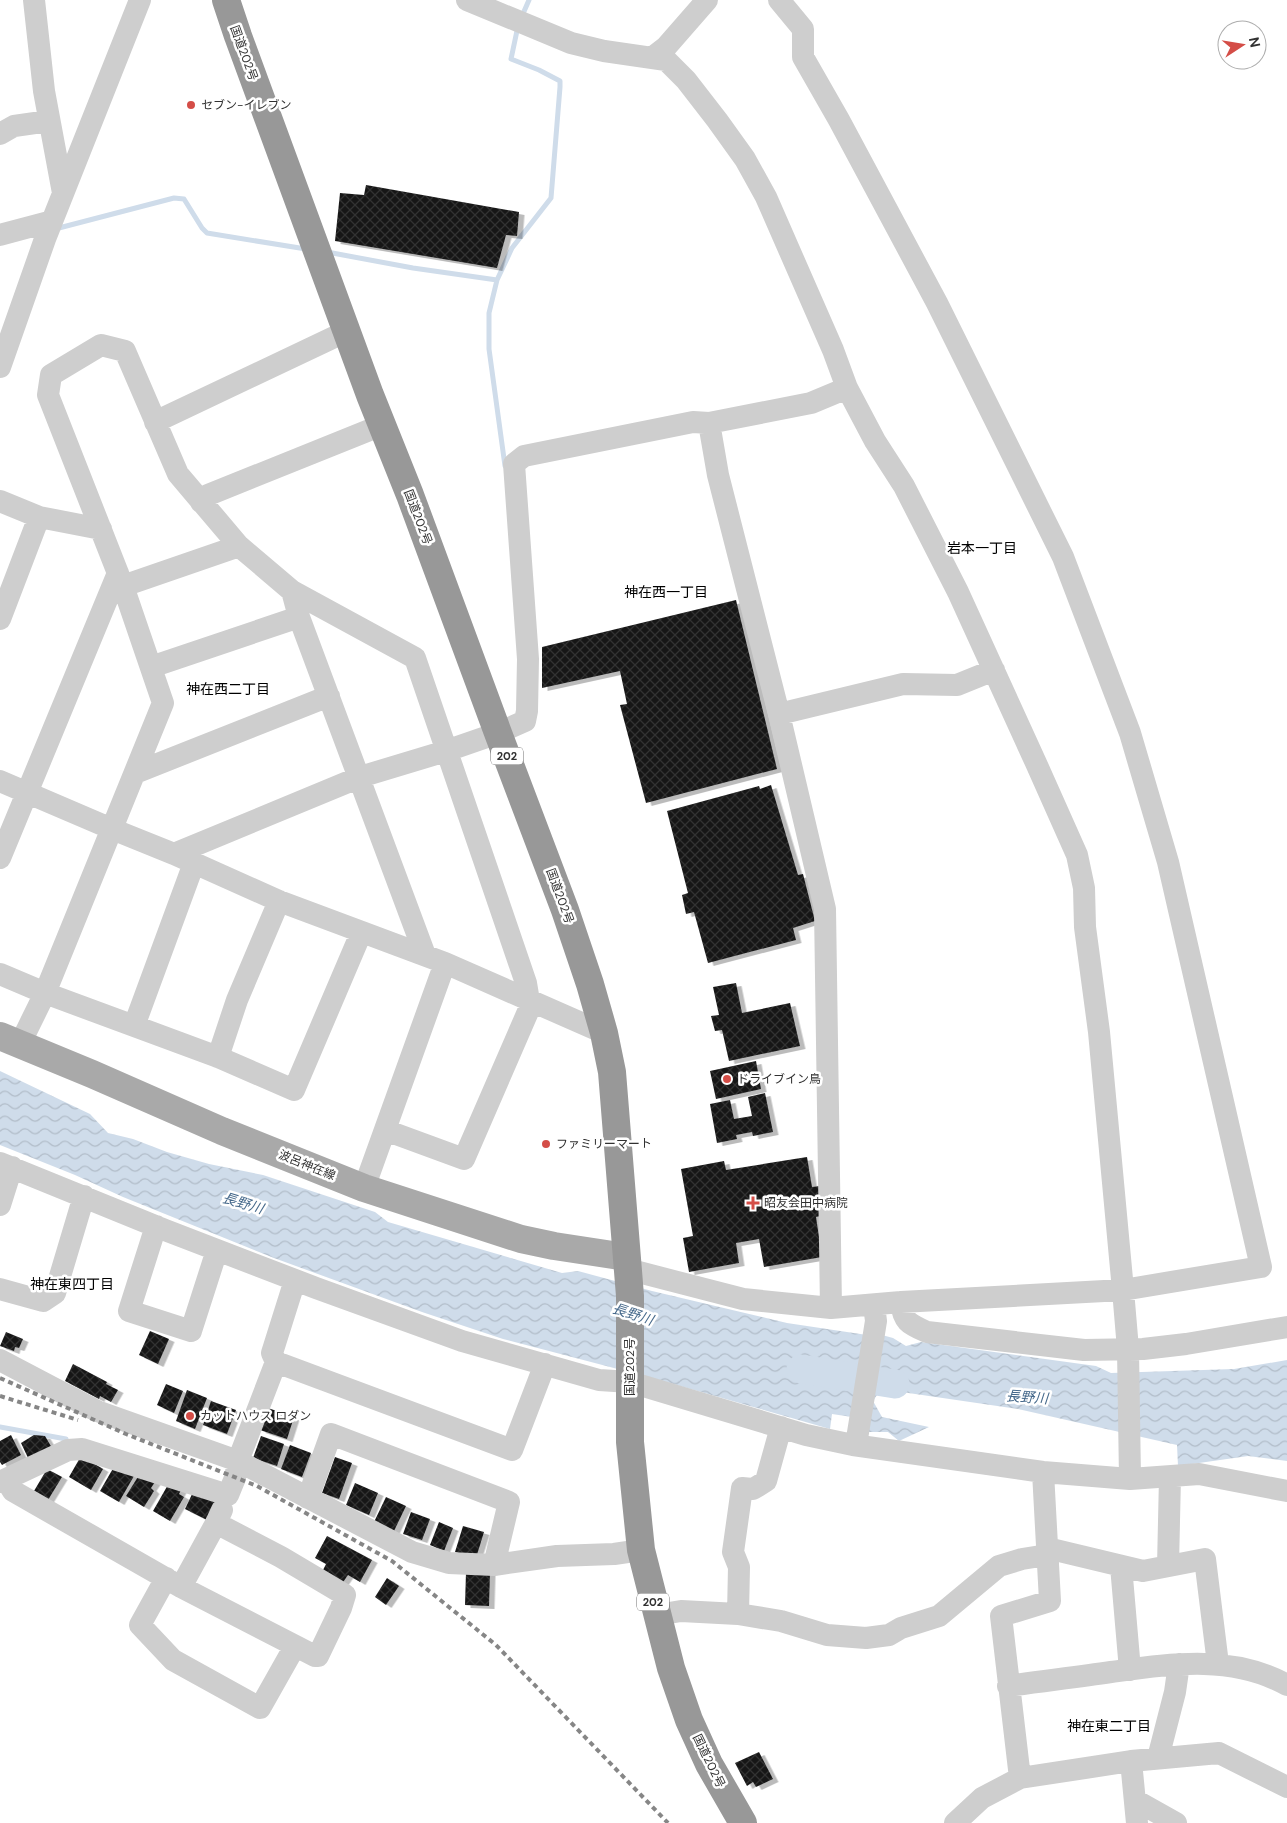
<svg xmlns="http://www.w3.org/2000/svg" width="1287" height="1823" font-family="'DM Sans','Noto Sans JP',sans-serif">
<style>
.water{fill:url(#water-waves)}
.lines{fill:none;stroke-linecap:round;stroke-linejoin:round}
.stream{stroke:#cfdcea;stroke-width:5}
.river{stroke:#cfdcea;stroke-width:29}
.building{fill:url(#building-cross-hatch);filter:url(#shadow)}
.minor{stroke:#cecece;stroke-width:22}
.major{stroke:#a9a9a9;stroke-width:28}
.highway{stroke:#989898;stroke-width:28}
.rail{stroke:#868686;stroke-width:4;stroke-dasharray:5 4;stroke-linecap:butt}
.poi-dot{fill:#d44d47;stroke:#fff;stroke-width:2}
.labels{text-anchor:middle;stroke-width:5;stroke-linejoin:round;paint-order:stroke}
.shield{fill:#fff;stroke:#6f6f6f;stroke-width:1}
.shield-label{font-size:11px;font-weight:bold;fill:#313131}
.street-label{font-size:12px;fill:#313131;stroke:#fff}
.poi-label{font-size:12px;fill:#313131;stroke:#fff;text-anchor:start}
.neighbourhood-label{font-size:14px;fill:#000;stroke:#fff}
.water-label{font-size:14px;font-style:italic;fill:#46698b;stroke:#fff}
</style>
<defs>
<pattern id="water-waves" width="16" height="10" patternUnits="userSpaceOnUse" patternTransform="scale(1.25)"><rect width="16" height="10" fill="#cfdcea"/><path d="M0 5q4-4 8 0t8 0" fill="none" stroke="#b2bdc9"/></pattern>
<pattern id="building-cross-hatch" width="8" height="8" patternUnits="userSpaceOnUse" patternTransform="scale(1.25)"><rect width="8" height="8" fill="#181818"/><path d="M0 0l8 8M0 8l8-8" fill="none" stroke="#313131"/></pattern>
<filter id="shadow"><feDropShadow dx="5.5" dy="3" stdDeviation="0" flood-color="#0004"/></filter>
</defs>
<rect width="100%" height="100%" fill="#fff"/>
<path class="water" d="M0 1071 90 1114 108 1133 133 1139 167 1152 209 1164 263 1175 375 1212 388 1222 562 1273 578 1271 652 1291 787 1323 867 1335 862 1366 841 1363 838 1384 856 1388 852 1417 832 1414 830 1429 652 1378 503 1339 422 1312 274 1258 123 1197 75 1175 0 1145Z
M882 1335 893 1338 906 1346 921 1342 1096 1366 1111 1373 1234 1369 1287 1360V1461L1248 1456 1178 1466 1177 1445 1018 1409 881 1389 873 1401 882 1417 929 1427 899 1441 888 1432H866Z"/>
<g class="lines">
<path class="stream" d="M522 16 529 0
M55 229 174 198 184 199 202 228 207 233 306 249
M327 252 413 268 497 280
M505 466 489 349V313L497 280 512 248 551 198 560 87V81L539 70 511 59 518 26
M0 1427 66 1439"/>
<path class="river" d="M801 1369 895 1384"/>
</g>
<path class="building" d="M366 185 519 212 517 236 506 235 497 268 335 241 340 193 364 195Z
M736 600 777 769 646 803 620 705 627 704 620 671 542 688V647Z
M771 785 798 875 803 874 815 921 793 928 796 940 708 963 694 912 686 914 682 895 688 893 667 811 759 786 760 789Z
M736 983 742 1013 790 1003 800 1046 729 1061 722 1030 715 1031 711 1016 719 1015 713 987Z
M756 1061 761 1089 716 1099 710 1071Z
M765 1093 773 1132 753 1136 752 1132 736 1135 737 1139 717 1143 710 1104 730 1100 734 1119 752 1116 748 1097Z
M807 1157 812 1187 820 1186 825 1215 816 1217 822 1257 764 1267 759 1239 736 1243 739 1263 689 1272 683 1238 693 1236 681 1169 724 1161 726 1170Z
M150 1331 169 1339 158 1364 139 1355Z
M6 1332 23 1339 19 1348 15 1347 14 1351 0 1346Z
M73 1364 107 1382 106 1384 118 1390 111 1402 100 1396 99 1399 65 1381Z
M166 1384 183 1391 174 1413 157 1405Z
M187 1390 207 1398 195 1429 176 1421Z
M211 1401 236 1410 227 1434 203 1425Z
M268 1408 294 1417 287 1439 260 1430Z
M11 1435 21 1455 2 1465 0 1462V1441Z
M34 1435 45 1436 52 1448 29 1460 21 1443Z
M261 1436 284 1444 277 1466 253 1458Z
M290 1445 311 1453 302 1477 281 1469Z
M81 1456 103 1469 91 1490 69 1477Z
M335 1457 352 1463 339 1499 322 1493Z
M115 1465 134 1476 119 1502 100 1491Z
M47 1469 62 1477 48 1500 34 1491Z
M141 1472 155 1482 151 1488 154 1491 144 1507 126 1496Z
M169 1483 181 1490 179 1494 184 1497 170 1521 153 1511Z
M355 1483 378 1493 369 1515 346 1505Z
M194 1490 216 1501 207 1520 185 1509Z
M386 1497 406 1506 394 1531 374 1522Z
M411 1512 430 1519 422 1540 403 1534Z
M439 1522 453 1528 444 1551 430 1545Z
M463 1526 484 1532 476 1558 455 1552Z
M327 1536 372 1560 360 1582 348 1575 341 1585 321 1574 326 1564 315 1558Z
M466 1572H490L489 1606 465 1605Z
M387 1578 399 1586 386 1605 375 1597Z
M759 1752 773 1779 756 1787 753 1782 747 1786 735 1763Z"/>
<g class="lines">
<path class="minor" d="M34 0 44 91 63 193
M467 0 571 43 604 51 666 60 686 80 717 120 745 159 766 197 833 350 847 388 875 441 904 486 958 592 1036 763 1077 855 1084 888 1085 927 1099 1032 1123 1290 1128 1349 1130 1479
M653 57 666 47 707 0
M0 134 14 126 49 121
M0 235 52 221
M0 367 45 239 140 0
M155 422 347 331
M0 501 39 517 101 529
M201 502 208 495 382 425
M123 586 239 546
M292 591 299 617 425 955
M0 619 39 517
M151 667 299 617
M779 714 903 684 957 685 994 670
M135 773 329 696
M0 781 112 829 174 854 360 777 446 751 498 733 525 721 527 711 528 659 514 464 524 456 693 422 709 423
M174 854 279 901 445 963 604 1033
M0 858 118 573
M0 974 45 993 218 1057 294 1090 361 933
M134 1026 194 863
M20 1044 45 993 163 703 123 586 48 395 51 375 101 345 125 351 178 474 239 546 292 591 415 658 526 983 530 1007 464 1159 385 1130
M218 1057 237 1000 279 901
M0 1163 165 1230 316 1288 462 1341 599 1380 630 1382 806 1435 853 1445 1043 1472 1130 1479 1199 1474 1287 1491
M364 1188 445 963
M0 1205 12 1167
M156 1226 129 1311 191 1331 217 1250
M627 1269 743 1299 831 1308 901 1302 1123 1290 1261 1267 1168 862 1130 733 1063 557 937 303 839 120 803 57V29L779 0
M0 1289 43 1301 55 1293 84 1196
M901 1302C903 1322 909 1324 927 1332L1084 1350 1143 1349 1186 1344 1287 1327
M831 1308 825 909 779 714 718 475 709 423 811 403 847 388
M0 1360 97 1411 238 1461 412 1552 449 1563 494 1565 557 1556 614 1554 641 1550
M276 1362 512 1450 545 1364
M856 1445 876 1321 874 1305
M6 1480 13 1491 181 1587 315 1656H318L341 1608 345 1595 281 1557 216 1523
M0 1482 68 1450 82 1449 228 1495 235 1478 238 1461 276 1362 272 1353 295 1280
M308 1498 331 1434 509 1502 494 1565
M1047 1548 1143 1571 1205 1559 1218 1664
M1121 1566 1130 1670
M1168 1566 1170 1477
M166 1578 140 1625 173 1660 260 1708 295 1646
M181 1587 216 1523 222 1510
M738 1614 739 1567 733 1552 742 1488 753 1489 766 1481 781 1427
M657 1615 681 1611 738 1614 781 1621 827 1635 866 1638 889 1635 901 1628 939 1616 999 1566 1022 1559 1047 1555
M1008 1686C1043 1681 1077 1677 1111 1672 1170 1664 1232 1654 1287 1685
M1158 1758 1175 1692 1179 1664
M1131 1761 1219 1753 1287 1787
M1020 1778 1001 1616 1050 1601 1043 1472
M1135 1800 1176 1823
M955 1823 982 1798 1020 1778 1131 1761 1137 1823"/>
<path class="major" d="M0 1036 92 1074 222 1131 364 1188 521 1239 554 1246 626 1257"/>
<path class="highway" d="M226 0 238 36 370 395 410 495 498 733 565 910 590 984 604 1033 612 1072 630 1296V1442L641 1550 671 1668 689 1720 709 1764 743 1823"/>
<path class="rail" d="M0 1378 126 1434 257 1486 392 1561 496 1645 668 1823
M0 1396 78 1420"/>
</g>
<g class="poi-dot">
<circle cx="191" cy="105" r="5"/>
<circle cx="727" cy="1079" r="5"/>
<circle cx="546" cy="1144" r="5"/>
<path d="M750.5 1195.5h5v5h5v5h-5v5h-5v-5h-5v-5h5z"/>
<circle cx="190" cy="1416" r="5"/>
</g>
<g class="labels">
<g class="shield">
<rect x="491" y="747.5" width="32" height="17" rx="4"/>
<rect x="637" y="1593.5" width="32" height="17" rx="4"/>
</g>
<g class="shield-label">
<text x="507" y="760">202</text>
<text x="653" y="1606">202</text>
</g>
<g class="street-label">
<text transform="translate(244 53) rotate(70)" y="4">国道202号</text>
<text transform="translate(418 517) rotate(69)" y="4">国道202号</text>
<text transform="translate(560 896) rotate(70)" y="4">国道202号</text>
<text transform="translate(307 1165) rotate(22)" y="4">波呂神在線</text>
<text transform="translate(630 1367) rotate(-90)" y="4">国道202号</text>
<text transform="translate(709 1761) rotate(64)" y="4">国道202号</text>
</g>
<g class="poi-label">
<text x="201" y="109">セブン-イレブン</text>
<text x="737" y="1083">ドライブイン鳥</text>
<text x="556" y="1148">ファミリーマート</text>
<text x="764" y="1207">昭友会田中病院</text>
<text x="200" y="1420">カットハウス ロダン</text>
</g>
<g class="neighbourhood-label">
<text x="982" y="553">岩本一丁目</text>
<text x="666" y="597">神在西一丁目</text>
<text x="228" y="694">神在西二丁目</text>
<text x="72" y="1289">神在東四丁目</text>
<text x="1109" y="1731">神在東二丁目</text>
</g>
<g class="water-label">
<text transform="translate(243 1203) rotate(17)" y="5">長野川</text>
<text transform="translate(633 1314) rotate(18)" y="5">長野川</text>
<text transform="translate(1027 1397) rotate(4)" y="5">長野川</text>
</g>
</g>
<g transform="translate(1242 45) rotate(78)"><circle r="24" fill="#ffffff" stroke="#adadad"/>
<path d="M0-4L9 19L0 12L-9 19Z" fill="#d44d47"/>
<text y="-8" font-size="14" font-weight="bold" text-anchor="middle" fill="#313131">N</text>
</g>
</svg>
